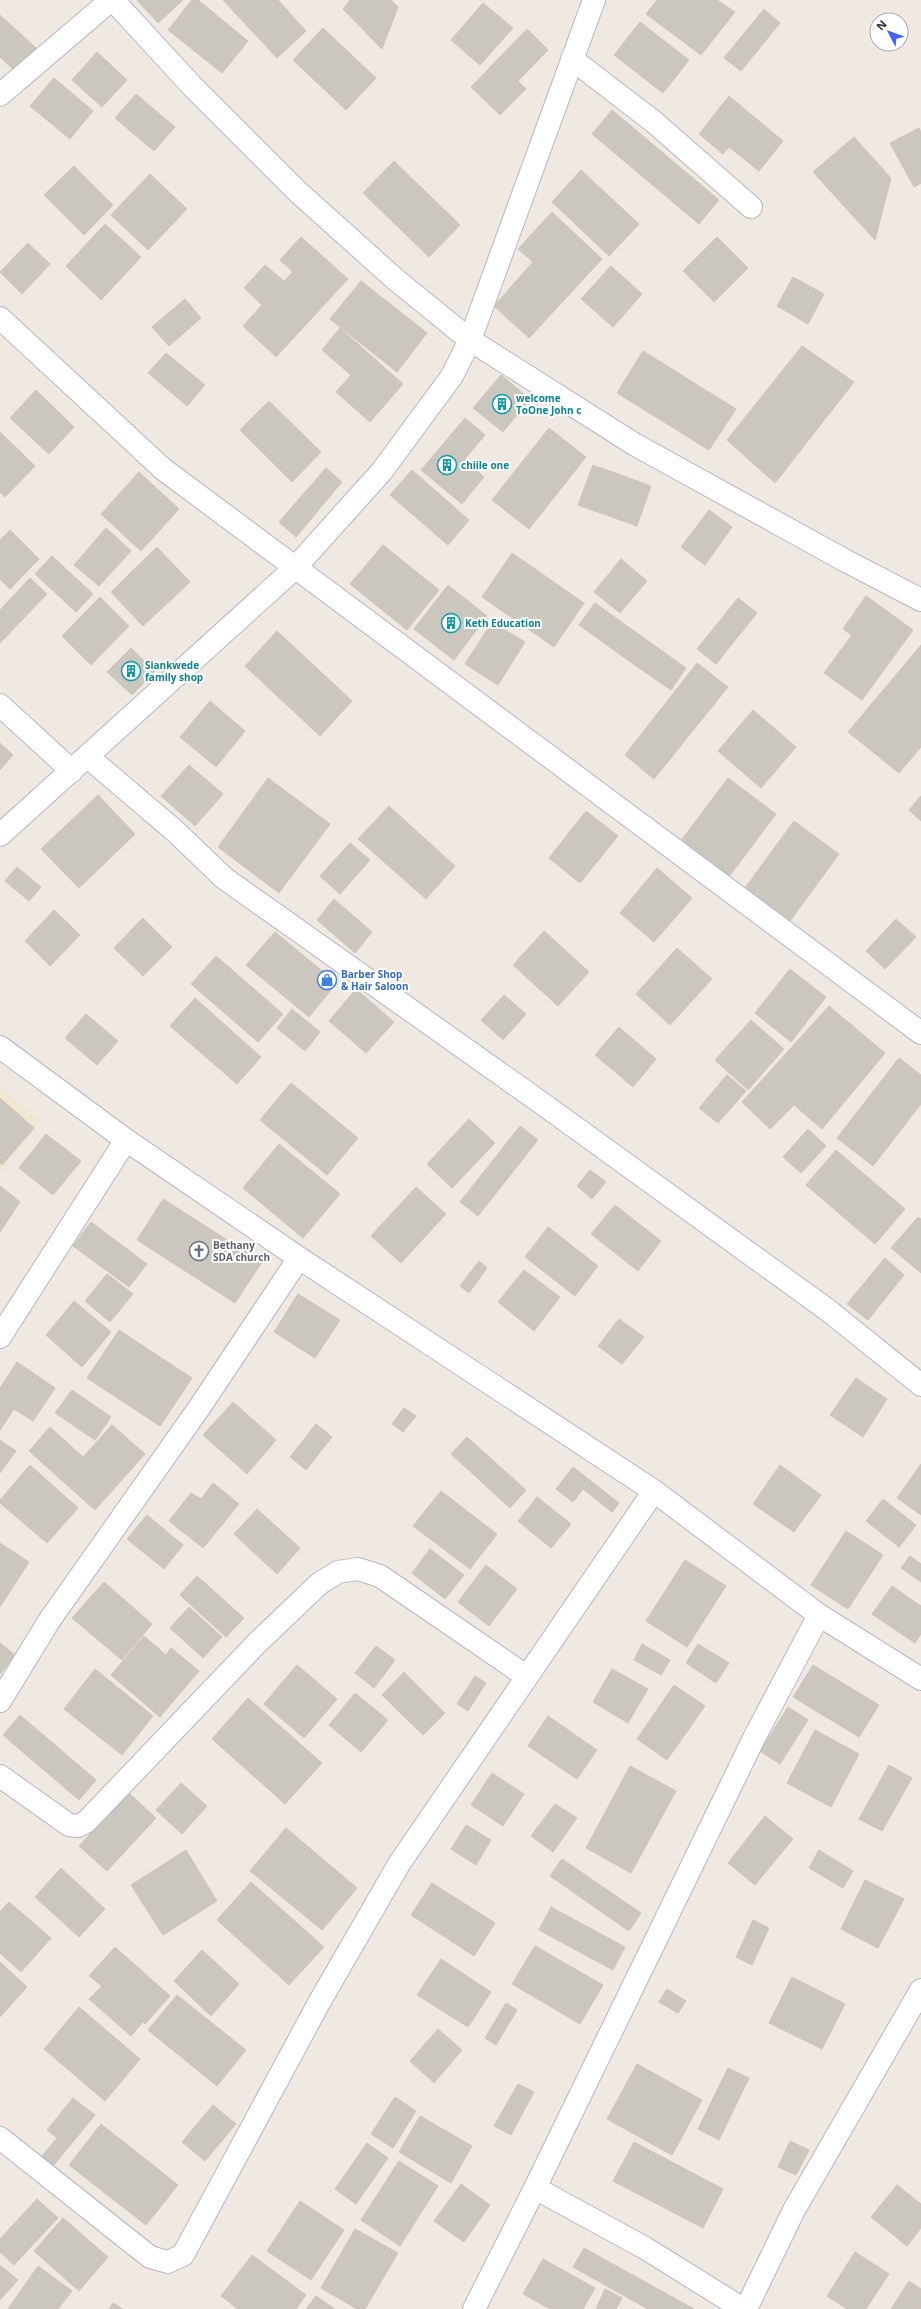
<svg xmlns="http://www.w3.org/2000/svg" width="921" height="2309" font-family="'Open Sans',sans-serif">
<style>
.education{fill:#f0e6d1}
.building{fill:#cbc7bf;stroke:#cbc5ba}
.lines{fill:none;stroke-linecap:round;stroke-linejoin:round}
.street-casing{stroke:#b4b7c1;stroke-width:24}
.street{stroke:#fff;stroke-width:22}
.labels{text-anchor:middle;stroke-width:4;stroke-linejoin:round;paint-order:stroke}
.culture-label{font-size:10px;font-weight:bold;fill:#0d838f;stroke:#fff;text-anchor:start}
.shop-label{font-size:10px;font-weight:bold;fill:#366cbe;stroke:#fff;text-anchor:start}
.worship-label{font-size:10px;font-weight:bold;fill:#5b616d;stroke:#fff;text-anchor:start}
</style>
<rect width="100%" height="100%" fill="#efe9e1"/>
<path class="education" d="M0 1087 41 1121 0 1172Z"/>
<path class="building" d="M137 0H183L158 23Z
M192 0H198L248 41 222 73 168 30Z
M223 0H278L306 31 277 58Z
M350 0H391L398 7 382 49 343 9Z
M657 0H717L735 12 701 55 646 14Z
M483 3 513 28 480 65 451 40Z
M764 9 780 23 741 71 724 58Z
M0 15 36 48 15 71 0 57Z
M640 22 689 60 663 93 614 55Z
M323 28 376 78 346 110 293 60Z
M527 29 548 50 518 81 526 89 500 115 471 87Z
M97 52 127 80 102 107 72 80Z
M54 78 93 111 70 139 30 106Z
M136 94 175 127 154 151 115 118Z
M729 96 783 141 759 171 729 147 723 154 699 134Z
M612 110 719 200 699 224 592 134Z
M919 128 921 132V183L914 187 890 143Z
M854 137 891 178 875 240 813 172Z
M394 161 460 225 429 257 363 193Z
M74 166 113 205 84 235 44 195Z
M581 170 639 224 609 256 552 202Z
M150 174 187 209 148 250 111 215Z
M552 212 602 259 529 338 494 306 533 262 518 249Z
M105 224 141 257 101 300 66 266Z
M301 237 348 279 276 357 243 326 262 305 244 288 265 265 284 281 293 272 280 260Z
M717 237 748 268 714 302 683 271Z
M28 243 50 264 22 294 0 272Z
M611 266 642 294 613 327 581 299Z
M793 277 824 294 808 324 777 306Z
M361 281 427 333 397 372 330 319Z
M185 299 201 318 169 346 152 327Z
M340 328 403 384 370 422 336 392 351 375 322 350Z
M802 346 854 382 775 483 727 440Z
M643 351 736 409 709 450 617 393Z
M166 353 205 385 187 406 148 373Z
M501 375 530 399 503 432 473 408Z
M36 390 74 427 49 454 10 418Z
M269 401 321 452 292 482 240 430Z
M465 418 485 435 464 460 484 477 462 504 421 470Z
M549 428 586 457 529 529 492 500Z
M0 432 35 466 5 497 0 492Z
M593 465 651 486 637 526 578 505Z
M326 468 342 482 296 537 279 522Z
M412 470 469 520 448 545 390 495Z
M139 472 179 509 141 551 101 514Z
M709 510 732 527 705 565 681 547Z
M106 528 131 551 99 586 74 565Z
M10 530 39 559 10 589 0 579V540Z
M383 545 439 590 407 630 350 584Z
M157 547 190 582 143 626 111 592Z
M512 553 584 603 554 647 482 597Z
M52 556 93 594 76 612 35 574Z
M621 559 647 581 620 613 594 592Z
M30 578 47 594 0 643V610Z
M448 585 487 616 454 660 414 629Z
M866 596 913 630 862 700 824 673 852 635 843 629Z
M100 597 129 626 91 665 62 636Z
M738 598 757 613 716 664 697 649Z
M595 603 644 638 629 661 579 625Z
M492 622 525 642 498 685 465 664Z
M277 631 352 701 320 736 245 666Z
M644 638 686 668 671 690 629 661Z
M921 645V747L899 773 848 732Z
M131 648 155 671 132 695 107 672Z
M697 663 728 687 654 779 625 755Z
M210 701 245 731 216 767 180 737Z
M753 710 796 747 761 788 718 751Z
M0 743 13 755 0 770Z
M189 765 223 794 195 826 161 796Z
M268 778 330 824 279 893 218 847Z
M728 778 776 814 726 881 677 846Z
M98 795 135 834 79 888 41 849Z
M921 796V821L909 810Z
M389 806 455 866 426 899 358 839Z
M586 811 618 836 580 883 549 858Z
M794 821 839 854 790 921 745 888Z
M350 843 370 860 340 894 320 876Z
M17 867 41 887 29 901 5 881Z
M657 868 692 898 654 942 620 913Z
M334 899 372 932 355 953 317 920Z
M54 910 80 935 50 966 25 941Z
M143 918 172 947 143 976 114 948Z
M896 919 916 937 885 969 866 951Z
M544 931 589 972 558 1006 513 965Z
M275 932 337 983 309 1017 246 965Z
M677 948 712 979 670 1025 636 994Z
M216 956 283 1014 258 1042 191 984Z
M790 969 826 997 791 1042 755 1013Z
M356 989 394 1022 366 1053 329 1021Z
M504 995 526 1014 503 1040 481 1020Z
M195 998 261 1057 237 1084 170 1026Z
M829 1006 885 1053 822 1129 794 1105 770 1129 742 1102Z
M292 1009 320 1032 305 1051 277 1028Z
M86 1014 118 1041 97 1065 65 1038Z
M751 1020 784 1049 748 1090 715 1060Z
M619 1027 656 1059 633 1087 595 1055Z
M899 1058 921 1075V1104L873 1166 837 1138Z
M727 1075 746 1091 718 1123 699 1108Z
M291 1083 358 1138 327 1175 260 1120Z
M0 1098 34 1128 2 1165 0 1163Z
M469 1119 495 1143 452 1188 427 1164Z
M520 1126 538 1140 478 1216 460 1202Z
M808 1129 826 1146 801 1173 783 1157Z
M46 1134 81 1161 53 1195 19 1168Z
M279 1144 340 1194 303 1238 243 1188Z
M836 1150 905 1209 875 1244 806 1185Z
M590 1170 606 1182 592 1199 577 1186Z
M0 1186 20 1202 0 1232Z
M416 1187 446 1214 401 1263 371 1236Z
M163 1199 262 1262 235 1303 137 1240Z
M615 1205 661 1241 638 1271 591 1234Z
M918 1217 921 1219V1273L891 1248Z
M91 1222 147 1264 129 1287 73 1246Z
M548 1227 598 1266 575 1296 525 1257Z
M885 1258 904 1275 868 1320 847 1304Z
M479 1261 487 1268 469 1293 460 1286Z
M524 1270 560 1297 534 1331 498 1302Z
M107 1274 133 1294 110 1322 85 1301Z
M298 1294 340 1320 315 1358 274 1332Z
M74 1301 111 1332 82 1367 46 1335Z
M619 1319 644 1337 622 1364 598 1346Z
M119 1330 192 1378 160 1426 87 1378Z
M17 1362 55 1388 33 1421 14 1409 0 1430V1388Z
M856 1378 887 1399 863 1437 830 1415Z
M72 1390 111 1417 95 1440 55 1413Z
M233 1402 276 1440 247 1474 203 1435Z
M404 1408 416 1416 403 1432 392 1424Z
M316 1424 332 1437 306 1470 290 1457Z
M112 1425 145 1454 95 1510 29 1451 50 1427 83 1457Z
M467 1437 526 1490 510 1508 451 1454Z
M0 1440 16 1451 0 1473Z
M921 1464V1515L897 1498Z
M30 1465 78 1508 47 1543 0 1503V1500Z
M780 1465 821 1495 794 1532 753 1504Z
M573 1467 619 1503 612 1512 583 1489 573 1502 556 1489Z
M213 1483 239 1504 203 1548 169 1521 191 1493 201 1499Z
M441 1491 497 1534 470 1569 413 1526Z
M537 1497 571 1524 551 1548 518 1521Z
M883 1499 916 1525 899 1547 866 1521Z
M257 1509 300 1548 277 1574 234 1534Z
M147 1515 183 1545 164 1569 127 1539Z
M846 1531 883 1555 848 1609 811 1585Z
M0 1543 29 1562 0 1607Z
M430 1549 464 1575 445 1599 412 1573Z
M910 1556 921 1564V1582L901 1568Z
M685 1560 726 1586 687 1647 646 1621Z
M486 1565 517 1589 489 1626 458 1602Z
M197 1576 244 1618 226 1637 180 1595Z
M104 1582 152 1624 122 1660 72 1618Z
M892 1586 921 1606V1634L915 1643 872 1614Z
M189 1607 222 1637 203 1658 170 1628Z
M144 1636 166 1655 171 1648 199 1671 160 1717 111 1675Z
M0 1643 15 1655 0 1674Z
M642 1644 670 1660 661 1675 634 1660Z
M698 1644 729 1663 716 1683 686 1663Z
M376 1646 395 1660 374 1688 355 1673Z
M297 1665 337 1699 304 1738 264 1704Z
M813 1665 879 1705 859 1737 793 1697Z
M95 1669 153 1716 122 1755 64 1709Z
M612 1669 648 1689 628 1723 593 1702Z
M404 1672 445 1713 423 1735 382 1695Z
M475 1676 486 1683 468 1711 457 1704Z
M674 1685 705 1706 667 1760 637 1739Z
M355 1693 388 1720 361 1752 329 1725Z
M248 1698 322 1763 285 1804 212 1739Z
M788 1707 808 1720 780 1764 760 1751Z
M20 1715 96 1780 79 1800 3 1735Z
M548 1716 597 1750 577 1779 528 1746Z
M815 1730 859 1754 831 1807 787 1783Z
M889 1765 912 1778 882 1831 859 1819Z
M630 1766 676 1791 631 1873 586 1848Z
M492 1773 524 1794 503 1826 471 1805Z
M181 1783 207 1806 182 1834 156 1810Z
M128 1792 156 1818 107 1871 79 1846Z
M555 1804 577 1818 553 1852 531 1836Z
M765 1816 793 1839 755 1885 728 1863Z
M466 1825 491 1840 476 1865 451 1849Z
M286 1828 357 1888 322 1930 250 1871Z
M186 1850 217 1901 163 1935 131 1885Z
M819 1850 853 1871 843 1888 809 1868Z
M562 1859 641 1913 629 1931 550 1876Z
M61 1868 105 1909 79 1937 35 1897Z
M865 1880 904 1899 878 1948 841 1929Z
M251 1882 324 1947 289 1985 217 1920Z
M432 1883 495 1923 474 1956 411 1915Z
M9 1902 51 1938 21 1972 0 1953V1912Z
M551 1907 625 1947 613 1970 539 1930Z
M753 1920 769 1928 752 1965 736 1957Z
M535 1946 603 1985 580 2024 512 1984Z
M115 1947 170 1996 145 2024 143 2022 131 2036 89 1999 102 1986 89 1976Z
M202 1950 239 1984 211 2016 174 1981Z
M441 1959 491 1992 468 2027 417 1995Z
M0 1962 27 1987 0 2017Z
M792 1977 845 2004 822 2049 769 2023Z
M667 1989 686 2001 678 2013 659 2002Z
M177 1995 246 2050 217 2086 148 2030Z
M506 2003 517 2010 496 2045 485 2038Z
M79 2007 140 2059 105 2101 44 2049Z
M438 2029 462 2050 434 2083 410 2061Z
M637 2064 702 2100 672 2155 607 2119Z
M728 2068 749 2078 719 2140 698 2129Z
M518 2084 534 2092 511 2135 494 2126Z
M395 2097 416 2111 393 2148 371 2134Z
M73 2098 95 2115 54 2165 42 2156 57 2138 47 2130Z
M213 2105 236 2124 205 2161 182 2142Z
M420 2116 472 2146 451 2183 399 2152Z
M101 2124 178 2185 146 2225 69 2165Z
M790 2141 809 2150 796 2175 778 2167Z
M634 2142 723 2189 703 2228 613 2181Z
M367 2143 388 2158 356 2204 335 2189Z
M399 2161 438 2186 400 2246 361 2220Z
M461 2184 490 2205 464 2242 434 2221Z
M897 2185 921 2204V2228L907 2246 871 2217Z
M37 2199 58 2218 14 2265 0 2252V2239Z
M300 2201 344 2230 311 2280 267 2251Z
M63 2218 108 2257 79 2291 34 2251Z
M355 2229 398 2253 365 2309H357L321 2288Z
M584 2248 694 2309H648L573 2267Z
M855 2252 889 2274 866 2309H847L827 2296Z
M252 2255 306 2295 296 2309H238L221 2296Z
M543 2259 595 2288 583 2309H550L523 2294Z
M0 2265 18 2280 0 2300Z
M38 2266 72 2291 58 2309H8Z
M909 2281 921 2289V2309H891Z
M605 2289 622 2298 616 2309H596Z
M316 2296 335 2309H306Z
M113 2303 123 2309H109Z"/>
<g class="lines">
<defs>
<path id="street" d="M113 0 192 86 298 192 395 279 470 340 634 444 846 561 921 600
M572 59 654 122 751 207
M0 95 111 0
M0 318 163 469 921 1033
M0 705 72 771
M88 757 175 831 224 878 547 1107 829 1311 921 1385
M0 835 295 568 382 471 452 376 470 340 594 0
M0 1047 126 1140 299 1258 654 1491 819 1615
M0 1337 126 1140
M0 1701 49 1621 199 1408 299 1258
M0 1776 69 1825 78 1826 86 1822 257 1643 320 1583 338 1572 358 1569 380 1576 526 1676
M0 2138 150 2257 168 2262 183 2255 320 2001 399 1864 654 1491
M535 2188 755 1736 819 1615 921 1679
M474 2309 535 2188 645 2248 743 2309
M746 2309 794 2210 921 1990"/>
</defs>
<use href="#street" class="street-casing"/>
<use href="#street" class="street"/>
</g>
<defs>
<symbol id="building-ring" viewBox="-11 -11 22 22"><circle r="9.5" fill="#fff" stroke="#0f9aa8" stroke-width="1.5"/><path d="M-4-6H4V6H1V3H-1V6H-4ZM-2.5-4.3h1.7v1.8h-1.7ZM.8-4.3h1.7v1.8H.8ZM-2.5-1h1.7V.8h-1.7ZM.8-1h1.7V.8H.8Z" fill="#0f9aa8"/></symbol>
<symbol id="shop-ring" viewBox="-11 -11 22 22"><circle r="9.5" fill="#fff" stroke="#3f7fe0" stroke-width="1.5"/><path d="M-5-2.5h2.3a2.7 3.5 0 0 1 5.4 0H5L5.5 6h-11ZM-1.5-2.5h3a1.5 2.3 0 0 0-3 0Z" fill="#3f7fe0"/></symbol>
<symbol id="church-ring" viewBox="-11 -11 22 22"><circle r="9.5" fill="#fff" stroke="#6b7280" stroke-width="1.5"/><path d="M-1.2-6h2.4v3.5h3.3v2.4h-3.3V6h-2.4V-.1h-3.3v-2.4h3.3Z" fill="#6b7280"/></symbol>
</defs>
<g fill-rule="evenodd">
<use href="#building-ring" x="491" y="393" width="22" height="22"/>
<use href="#building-ring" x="436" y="454" width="22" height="22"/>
<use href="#building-ring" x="440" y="612" width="22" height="22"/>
<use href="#building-ring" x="120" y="660" width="22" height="22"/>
<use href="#shop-ring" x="316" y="969" width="22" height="22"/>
<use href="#church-ring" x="188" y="1240" width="22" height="22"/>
</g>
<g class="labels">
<g class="culture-label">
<text x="516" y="402">welcome<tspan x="516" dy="12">ToOne John c</tspan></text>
<text x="461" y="469">chiile one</text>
<text x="465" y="627">Keth Education</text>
<text x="145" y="669">Siankwede<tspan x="145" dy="12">family shop</tspan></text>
</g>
<g class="shop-label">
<text x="341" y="978">Barber Shop<tspan x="341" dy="12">&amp; Hair Saloon</tspan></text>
</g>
<g class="worship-label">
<text x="213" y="1249">Bethany<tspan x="213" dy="12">SDA church</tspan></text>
</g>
</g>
<g transform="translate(889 32) rotate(312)"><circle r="19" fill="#ffffff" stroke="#ababab"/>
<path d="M0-3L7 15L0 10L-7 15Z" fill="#4264fb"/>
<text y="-6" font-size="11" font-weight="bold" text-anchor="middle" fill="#2e2e2e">N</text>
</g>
</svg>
